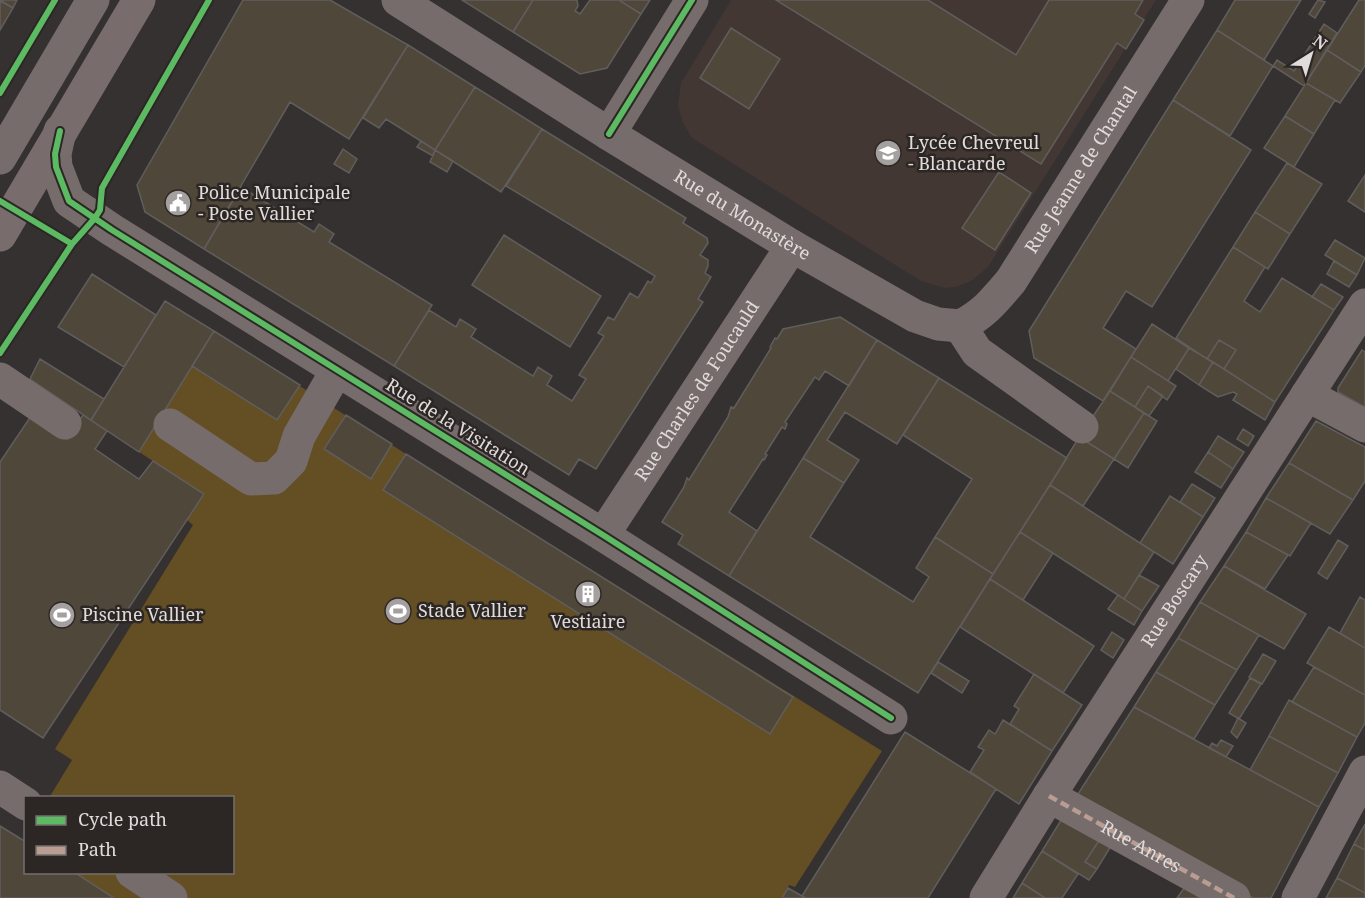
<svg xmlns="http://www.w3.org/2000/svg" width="1365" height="898" font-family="'Noto Serif',serif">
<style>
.built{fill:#423733}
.green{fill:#644e23}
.building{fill:#50473b;stroke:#605e5d;stroke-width:1.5}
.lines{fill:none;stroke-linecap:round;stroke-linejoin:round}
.minor{stroke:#766c6b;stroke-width:33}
.major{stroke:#786c6c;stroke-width:33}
.quiet{stroke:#b99d93;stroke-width:4.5;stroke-dasharray:9 4.5;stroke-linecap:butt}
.cycleway-casing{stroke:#2c2724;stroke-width:10}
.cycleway{stroke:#5cba63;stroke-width:6}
.labels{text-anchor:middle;stroke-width:5;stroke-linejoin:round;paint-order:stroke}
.poi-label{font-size:18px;fill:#e0dcdb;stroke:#2c2724;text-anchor:start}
.street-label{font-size:18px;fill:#e0dcdb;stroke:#2c2724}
</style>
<rect width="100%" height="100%" fill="#343130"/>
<path class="built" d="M731 0H1156L988 267 973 280 956 287 945 288 921 281 692 138 683 123 678 106 681 83Z"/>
<path class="green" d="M214 331 406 454 882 751 795 887 789 885 782 898H114L74 873 232 872V798H49L72 760 55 749 193 525 187 520 204 494 139 452Z"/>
<path class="building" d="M0 0H17L13 8Z
M243 0H330L408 45 349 139 290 102 204 249 145 212 137 185Z
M462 0H533L513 32Z
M533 0H577L578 6 575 11 580 14 590 0H619L641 14 607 68 580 74 513 32Z
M619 0H650L641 14Z
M619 0H650L641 14Z
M776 0H928L1016 55 1049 0H1143L1135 14 1144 20 1126 49 1117 43 1041 164Z
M1235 0H1301L1264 60 1217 30Z
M1318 0 1325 2 1315 18 1309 14Z
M1359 0H1365V65L1361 72 1327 50Z
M0 1 13 8 0 30Z
M1324 24 1337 33 1304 86 1273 66 1277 60 1294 71Z
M731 28 780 59 749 109 700 78Z
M1217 30 1273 66 1230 136 1173 100Z
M408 45 475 87 435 150 386 119 379 128 363 118Z
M1327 50 1361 72 1340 103 1306 83Z
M1306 83 1335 100 1314 134 1285 116Z
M475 87 542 129 501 192 435 150Z
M1173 100 1251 150 1152 307 1126 291 1103 328 1136 349 1103 401 1034 358 1029 331Z
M1285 116 1314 134 1294 167 1264 148Z
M542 129 686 218 683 223 707 238 708 243 700 255 708 260V266L705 273 711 277 698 299 703 302 596 469 579 459 569 475 394 366 429 310 456 327 460 319 476 329 471 337 533 376 538 367 552 376 547 385 572 401 586 379 579 375 604 336 598 333 608 317 614 320 630 293 638 298 648 281 651 283 655 276 506 186Z
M421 141 435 150 433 156 417 147Z
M343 149 357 159 349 173 334 164Z
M435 150 453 161 447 172 430 162Z
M1287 163 1322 184 1290 234 1255 212Z
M999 172 1031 193 995 250 962 228Z
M1365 175V212L1348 201Z
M241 187 314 232 319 224 334 234 329 242 432 305 394 366 204 249Z
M1255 212 1290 234 1268 269 1233 247Z
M504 235 601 296 570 347 472 285Z
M1335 240 1365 258 1357 275 1325 255Z
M1233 247 1265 267 1244 301 1260 312 1282 278 1334 310 1275 402 1224 369 1236 350 1219 340 1207 359 1176 338Z
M1334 261 1357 275 1349 287 1327 274Z
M92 274 156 315 124 367 58 327Z
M1321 284 1343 297 1334 310 1312 297Z
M165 301 214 331 139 452 91 420Z
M840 317 877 340 849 386 825 371 819 380 815 377 785 422 787 424 785 429 782 427 765 454 767 455 764 460 763 459 729 512 757 531 729 576 678 544 683 535 662 522 684 487 687 478 689 480 728 417 731 407 734 408 771 348 770 347 775 338 777 339 783 329Z
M1152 324 1189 348 1168 381 1131 357Z
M214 331 300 385 277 420 192 366Z
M877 340 939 378 897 444 845 412 827 440 859 460 844 483 803 458Z
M1219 340 1236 350 1224 369 1207 359Z
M1189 348 1213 362 1199 385 1176 369Z
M1362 350 1365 352V407L1338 392V388Z
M1131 357 1176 386 1167 400 1148 386 1135 407 1110 391Z
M40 359 104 399 91 420 30 379Z
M1213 362 1275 402 1265 420 1233 400 1237 394 1233 392 1218 397 1199 385Z
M939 378 1067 458 993 574 935 537 972 479 903 435Z
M1148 386 1163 396 1149 416 1135 407Z
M1110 391 1144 413 1114 459 1079 437Z
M1144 413 1157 421 1128 468 1114 459Z
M83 415 107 431 95 449 139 479 153 461 204 494 43 738 0 710V462L31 416 67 439Z
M346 415 392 444 371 479 324 449Z
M1316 421 1365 447V481L1353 500 1289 463Z
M1243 429 1254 436 1248 446 1237 439Z
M1218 436 1244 452 1233 469 1208 452Z
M1079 437 1114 459 1083 506 1050 485Z
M1208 452 1233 469 1221 488 1195 472Z
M406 454 793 697 770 734 383 490Z
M803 458 844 483 810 537 913 602 929 577 916 568 935 537 993 574 918 693 729 576Z
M1289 463 1353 500 1330 534 1266 498Z
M1192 484 1215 498 1203 517 1180 502Z
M1050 485 1154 552 1124 599 1020 532Z
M1170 496 1203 517 1173 564 1140 543Z
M1266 498 1311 523 1290 556 1246 532Z
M1020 532 1053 553 1023 600 990 579Z
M1246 532 1288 555 1265 589 1224 566Z
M1338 540 1348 546 1327 579 1318 573Z
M1224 566 1306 614 1284 649 1200 602Z
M1139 575 1159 586 1142 611 1124 599Z
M990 579 1094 646 1063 693 960 627Z
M1118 595 1142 611 1134 625 1108 609Z
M1360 597 1365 600V648L1340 633Z
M1200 602 1259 635 1237 670 1178 638Z
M1329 627 1365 648V695L1307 663Z
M1112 632 1124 640 1113 658 1101 650Z
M1178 638 1237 670 1215 705 1156 672Z
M1263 654 1276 661 1262 684 1249 677Z
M938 662 969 681 962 693 931 673Z
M1314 667 1365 695V723L1357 737 1292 702Z
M1156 672 1215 705 1194 739 1134 707Z
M1034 674 1082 705 1052 751 1010 724 1019 709 1014 706Z
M1250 678 1261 684 1239 719 1229 713Z
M1289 700 1357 737 1338 773 1269 736Z
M1134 707 1319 807 1271 898H1253L1077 800 1076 797Z
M1238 718 1246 723 1237 738 1231 732Z
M1003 720 1052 751 1019 804 970 772 984 750 978 747 989 730 995 734Z
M905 732 996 789 928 898H806L802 896Z
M1269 736 1338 773 1319 807 1250 770Z
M1221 740 1233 746 1226 757 1209 748 1212 743 1217 746Z
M1063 817 1100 839 1085 862 1097 869 1089 880 1042 851Z
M1365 824V850L1354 844Z
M0 826 26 842V872H74L114 898H0Z
M1100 839 1111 846 1097 869 1085 862Z
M1354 844 1365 850V893L1337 878Z
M1042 851 1078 874 1062 898H1045L1022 883Z
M1337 878 1365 893V898H1326Z
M1022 883 1045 898H1013Z
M1185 887 1206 898H1177Z
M788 888 802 896 806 898H782Z"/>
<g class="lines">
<g class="minor">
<path id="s1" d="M398 0 609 134 792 246 915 316 938 324 960 326"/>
<path d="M60 131 55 154 56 167 69 201 112 230 603 535 891 718"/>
<path d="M609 134 692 0"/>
<path d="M0 158 93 0"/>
<path id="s2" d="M960 326C983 315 995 300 1011 281L1188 0"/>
<path d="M960 326 977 352 1082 427"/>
<path d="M0 379 65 423"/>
<path d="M1307 395 1365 426"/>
<path d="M170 425 251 479 274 478 291 461 299 436 337 370"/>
<path id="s3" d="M603 535 792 246"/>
<path d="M0 787 26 804"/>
<path id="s4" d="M1049 796 1234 898"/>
<path d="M132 872 171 898"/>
<path id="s5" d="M986 898 1049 796 1365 305"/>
<path d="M1298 898 1365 772"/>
</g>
<path class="major" d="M0 235 139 0"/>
<path class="quiet" d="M1049 796 1234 898"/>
<defs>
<path id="cycleway" d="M0 93 55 0
M60 131 55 154 56 167 69 201 112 230 603 535 891 718
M609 134 692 0
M0 201 72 244
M0 353 72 244 95 218 100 210 102 188 209 0"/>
</defs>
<use href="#cycleway" class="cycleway-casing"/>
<use href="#cycleway" class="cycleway"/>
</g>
<defs>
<symbol id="school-disc" viewBox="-11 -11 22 22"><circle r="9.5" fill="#a4a09f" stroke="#2c2724"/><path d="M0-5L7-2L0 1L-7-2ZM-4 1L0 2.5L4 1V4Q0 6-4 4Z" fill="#fff"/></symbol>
<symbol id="civic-disc" viewBox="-11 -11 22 22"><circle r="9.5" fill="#a4a09f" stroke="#2c2724"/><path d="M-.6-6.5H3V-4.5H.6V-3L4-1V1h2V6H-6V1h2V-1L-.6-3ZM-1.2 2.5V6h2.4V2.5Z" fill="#fff"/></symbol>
<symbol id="building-disc" viewBox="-11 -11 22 22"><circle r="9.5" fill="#a4a09f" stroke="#2c2724"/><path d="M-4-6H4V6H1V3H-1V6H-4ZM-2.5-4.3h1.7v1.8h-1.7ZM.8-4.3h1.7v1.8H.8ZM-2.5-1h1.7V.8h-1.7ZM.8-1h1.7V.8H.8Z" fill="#fff"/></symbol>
<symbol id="stadium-disc" viewBox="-11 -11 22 22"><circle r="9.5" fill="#a4a09f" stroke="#2c2724"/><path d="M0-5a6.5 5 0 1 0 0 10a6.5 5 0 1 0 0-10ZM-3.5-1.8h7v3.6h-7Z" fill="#fff"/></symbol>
</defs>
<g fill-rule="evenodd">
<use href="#school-disc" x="873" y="138" width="30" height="30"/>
<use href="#civic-disc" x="163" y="188" width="30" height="30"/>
<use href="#building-disc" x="573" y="579" width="30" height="30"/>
<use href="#stadium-disc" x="383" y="596" width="30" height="30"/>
<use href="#stadium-disc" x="47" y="600" width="30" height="30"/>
</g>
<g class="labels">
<g class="poi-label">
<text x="908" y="149">Lycée Chevreul<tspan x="908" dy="21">- Blancarde</tspan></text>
<text x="198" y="199">Police Municipale<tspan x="198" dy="21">- Poste Vallier</tspan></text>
<text x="418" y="617">Stade Vallier</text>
<text x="82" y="621">Piscine Vallier</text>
<text x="588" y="628" text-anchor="middle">Vestiaire</text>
</g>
<g class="street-label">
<text dy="6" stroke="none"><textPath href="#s2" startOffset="200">Rue Jeanne de Chantal</textPath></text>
<text dy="6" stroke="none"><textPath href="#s1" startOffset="406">Rue du Monastère</textPath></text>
<text dy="6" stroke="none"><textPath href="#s3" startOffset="172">Rue Charles de Foucauld</textPath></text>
<text transform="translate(458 427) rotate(32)" y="6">Rue de la Visitation</text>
<text dy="6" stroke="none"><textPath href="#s5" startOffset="352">Rue Boscary</textPath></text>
<text dy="6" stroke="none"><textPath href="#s4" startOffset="105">Rue Anres</textPath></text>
</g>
</g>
<rect x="24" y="796" width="210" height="78" fill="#2c2724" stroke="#746f6d" stroke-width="1.5"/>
<rect x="36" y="816" width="30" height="9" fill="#5cba63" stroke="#746f6d" stroke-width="1.5"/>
<text x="78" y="826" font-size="18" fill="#e0dcdb">Cycle path</text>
<rect x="36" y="846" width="30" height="9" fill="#b99d93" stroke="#746f6d" stroke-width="1.5"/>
<text x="78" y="856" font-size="18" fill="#e0dcdb">Path</text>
<g transform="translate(1311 54) rotate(37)" stroke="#2c2724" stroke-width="4.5" paint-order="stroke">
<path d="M0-4.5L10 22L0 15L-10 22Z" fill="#e0dcdb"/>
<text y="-9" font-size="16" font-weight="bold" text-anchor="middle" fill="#e0dcdb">N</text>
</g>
</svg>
